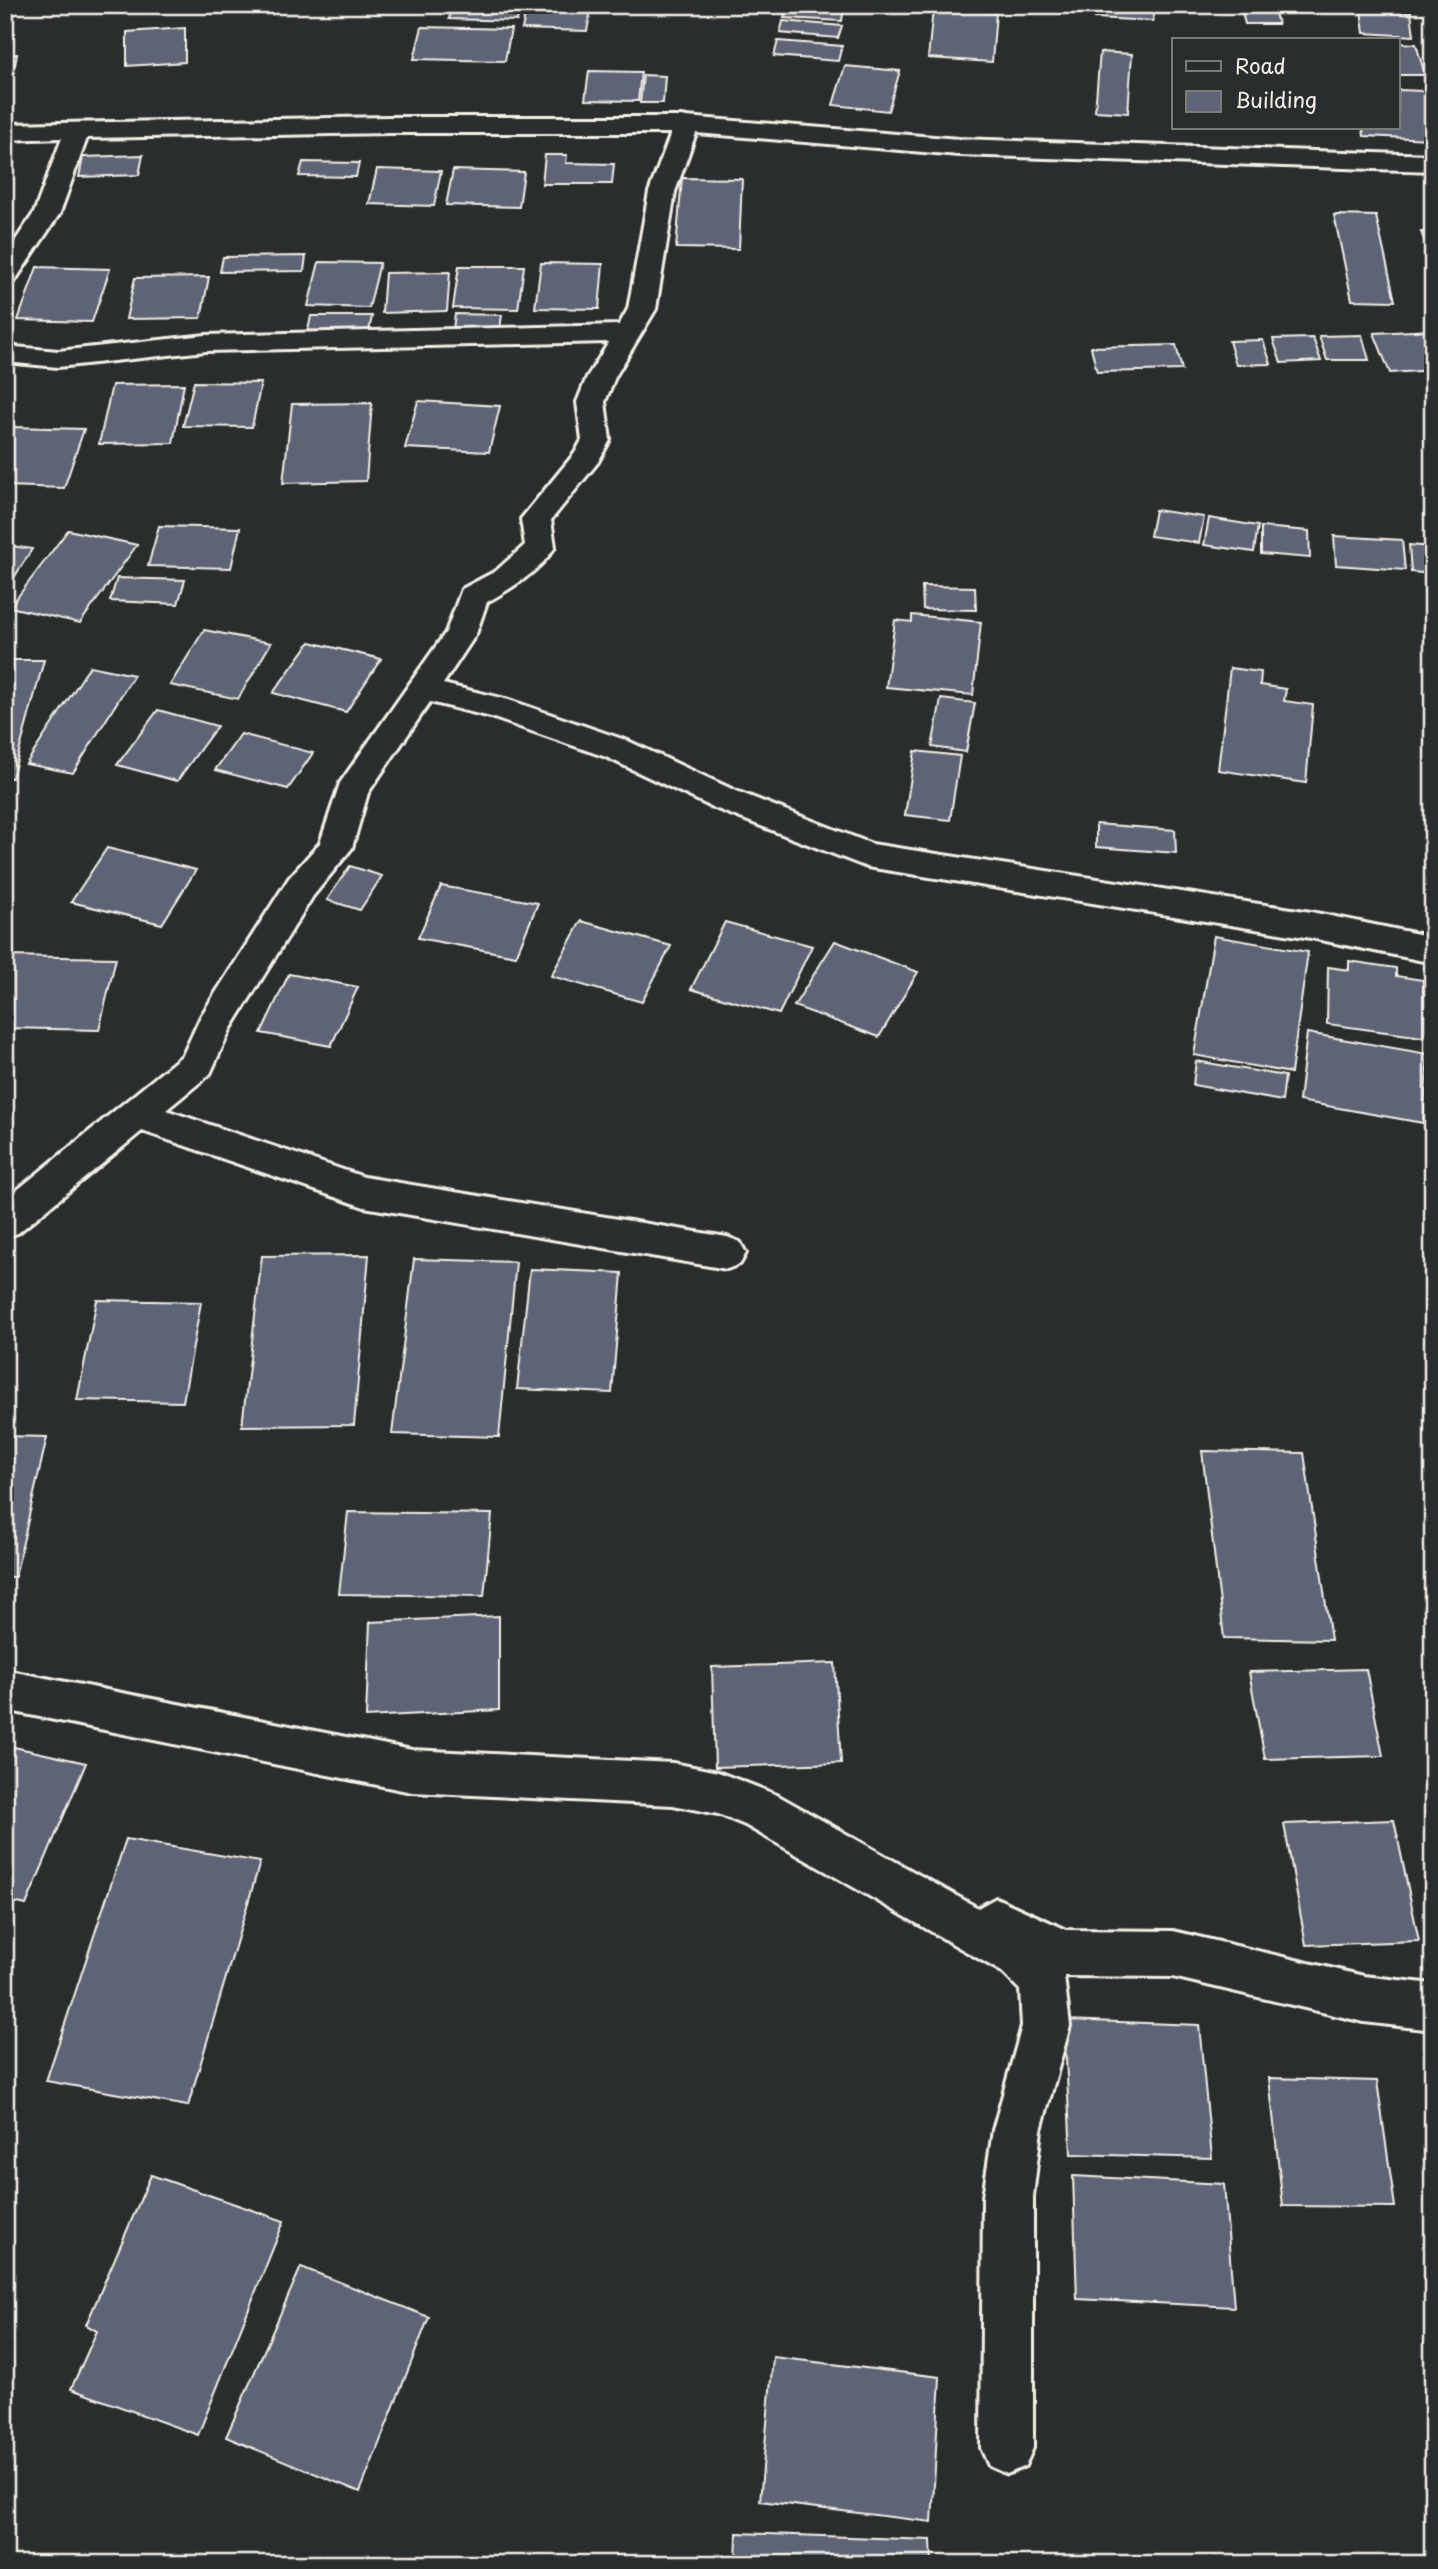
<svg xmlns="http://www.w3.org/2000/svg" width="1438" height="2569" font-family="'Playpen Sans',sans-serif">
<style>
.building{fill:#5f6476;stroke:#f4f1e8;stroke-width:2}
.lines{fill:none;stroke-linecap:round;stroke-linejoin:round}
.minor-casing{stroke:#f4f1e8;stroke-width:6}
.minor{fill:#2a2d2e;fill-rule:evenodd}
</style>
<rect width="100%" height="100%" fill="#2a2d2e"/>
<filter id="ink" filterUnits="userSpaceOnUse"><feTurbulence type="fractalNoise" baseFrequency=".0143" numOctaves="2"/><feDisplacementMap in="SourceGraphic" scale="14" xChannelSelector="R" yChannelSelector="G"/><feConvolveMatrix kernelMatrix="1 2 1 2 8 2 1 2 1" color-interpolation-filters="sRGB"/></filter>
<g filter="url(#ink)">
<path class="building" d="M452 5H520L517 21 449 19Z
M527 5H592L587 31 522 29Z
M786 5H844L842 21 784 18Z
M949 5H984V12L996 13 992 62 928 58 933 9 948 10Z
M1095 5H1153V21L1095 18Z
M1240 5H1273L1278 24H1245Z
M1361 10 1411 12 1414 36 1364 33Z
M783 21 842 26 838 38 780 33Z
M422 27 511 29 505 61 414 59Z
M185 28V62L127 66V32Z
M778 41 842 46 838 61 774 56Z
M1398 43 1416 44 1425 75H1398Z
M1100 52 1132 54 1128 113 1095 111Z
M17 54 15 65H5V55Z
M845 66 900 71 888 111 833 105Z
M589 71 641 72 638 101 585 100Z
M643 75 665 76 663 103H640Z
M1398 90 1424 91 1431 139 1364 136 1363 128H1398Z
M143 155 139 175 79 177 83 157Z
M545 155H567L566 163 614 164 612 184H542Z
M303 162 359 163 356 177 299 176Z
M377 169 441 171 434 206 369 204Z
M453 170 524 172 519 207 446 205Z
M682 178 742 179 739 249 676 248Z
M1334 215 1376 216 1395 301 1352 300Z
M1421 232H1433V262Z
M306 256 304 271 220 272 223 257Z
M319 262 380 263 369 308 308 306Z
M541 263 603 264 599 309 535 308Z
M459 266H524L518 309 453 308Z
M37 267 110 269 92 322 18 320Z
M450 272 447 311 382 313 385 273Z
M209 277 201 318 126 319 135 278Z
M455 314 502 315 500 329H453Z
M311 316H372L368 336 307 335Z
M1433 330V370L1390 373 1374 333Z
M1362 335 1369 360H1327L1319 336Z
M1313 338 1321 361 1281 363 1273 339Z
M1263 340 1271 364 1236 365 1229 341Z
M1176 345 1182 370 1097 372 1091 347Z
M194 382 261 383 252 427 183 426Z
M184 384 173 443 99 444 112 385Z
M418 401 500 406 489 452 405 448Z
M372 403 366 481 283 483 292 404Z
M13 427 84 429 64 488 5 486V448Z
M1155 510 1204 517 1199 543 1150 536Z
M1209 518 1258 526 1254 552 1204 545Z
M159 526 240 528 231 568 148 566Z
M1261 527 1309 531 1310 558 1261 554Z
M68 530 137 545 80 623 10 607Z
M1334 536 1402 540 1405 570 1336 565Z
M5 545 32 549 5 592Z
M1409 545 1433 547V574L1411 572Z
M117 578 185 580 178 604 110 601Z
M922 586 975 587 976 610 923 609Z
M912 615 981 622 973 695 886 687 895 620 912 622Z
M204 630 271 643 238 699 170 685Z
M310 642 381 659 346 712 273 693Z
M5 660H44L12 778H5Z
M90 666 134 675 73 773 26 764Z
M1230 668 1261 672 1260 685 1286 689 1284 701 1313 705 1306 783 1218 770Z
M941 699 975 703 966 752 932 747Z
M158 710 217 726 177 781 117 765Z
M241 734 313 753 288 789 215 770Z
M915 751 960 756 950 820 905 815Z
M1096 824 1175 830 1176 853 1096 847Z
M107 848 196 870 162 924 71 902Z
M350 866 382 876 360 910 327 900Z
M441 886 538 903 516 956 418 938Z
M581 921 671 946 642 1002 551 976Z
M725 922 812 946 779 1014 691 989Z
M1214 936 1308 952 1291 1073 1194 1055Z
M835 941 918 972 879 1037 794 1006Z
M5 956 116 958 99 1030 5 1028Z
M1349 961 1396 968V976L1423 980V1037L1327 1024 1328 967 1349 970Z
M289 974 358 987 331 1046 261 1033Z
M1307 1033 1428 1054 1423 1123 1299 1101Z
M1196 1061 1285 1076 1282 1101 1193 1085Z
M369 1255 354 1425 242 1426 262 1256Z
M414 1259 516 1262 499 1437 392 1434Z
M530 1269 622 1273 612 1393 517 1389Z
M97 1300 201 1302 183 1402 77 1400Z
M5 1436 47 1437 15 1577H5Z
M1202 1451 1304 1453 1331 1640 1224 1638Z
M348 1512 492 1514 484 1596 339 1594Z
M499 1616V1710L366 1717 370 1622Z
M835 1663 841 1763 715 1767 712 1667Z
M1366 1669 1383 1756 1265 1759 1249 1672Z
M5 1745 86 1763 26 1905 5 1900Z
M1394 1820 1419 1941 1306 1945 1284 1824Z
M126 1839 260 1862 188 2106 46 2081Z
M1064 2020 1199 2025 1212 2158 1071 2154Z
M1269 2078 1377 2081 1395 2207 1283 2206Z
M151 2175 284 2221 198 2435 71 2389 97 2331 86 2325Z
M1073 2176 1224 2184 1234 2307 1077 2299Z
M301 2267 429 2317 360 2492 226 2437Z
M773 2357 940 2377 932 2522 760 2501Z
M737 2533 931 2540 932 2564H736Z"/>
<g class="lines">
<defs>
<path id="minor" d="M390 117H686L959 139 1433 155V171L959 155 696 133 675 192 656 309 615 377 605 402 610 440 598 462 551 520 555 547C539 572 512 588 487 602L476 634 443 684 509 700 628 741 736 791 872 844 1311 912 1433 937V963L1311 938 867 867 712 807 606 757 491 717 430 702 368 793 352 848 313 896 230 1030 210 1074 166 1110 364 1177 727 1237 740 1242 746 1253 740 1264 727 1269 364 1207 142 1131 18 1233 5 1237V1200L183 1055 201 1016 289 878 320 843 340 783 446 632 462 589 496 571 525 545 521 519 575 453 582 440 577 402 587 377 609 342 206 351 58 367 5 362V346L58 351 206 335 619 325 628 309 649 192 671 133H390L87 138 60 213 14 282 5 284V256L34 213 62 138 5 140V124Z
M5 1670 412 1750 673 1763 718 1772 777 1795 978 1908 996 1898 1067 1930 1173 1931 1364 1976 1433 1984V2030L1364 2022 1173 1977 1064 1976 1070 2026 1041 2130 1033 2197V2448L1025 2466 1007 2474 989 2466 981 2448 983 2197 993 2130 1022 2026 1020 1990 1002 1972 745 1825 718 1814 673 1805 412 1792 5 1710Z"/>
</defs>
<use href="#minor" class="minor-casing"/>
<use href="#minor" class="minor"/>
</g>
</g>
<rect width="1438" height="2569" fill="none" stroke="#2a2d2e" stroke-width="28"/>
<rect x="14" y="14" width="1410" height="2541" fill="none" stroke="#f4f1e8" stroke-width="2.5" filter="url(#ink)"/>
<rect x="1172" y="38" width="228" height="91" fill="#2a2d2e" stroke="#7b7b78" stroke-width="2"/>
<rect x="1186" y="61" width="35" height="10" fill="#2a2d2e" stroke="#7b7b78" stroke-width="2"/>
<text x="1235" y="74" font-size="21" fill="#f4f1e8">Road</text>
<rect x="1186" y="91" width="35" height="21" fill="#5f6476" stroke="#7b7b78" stroke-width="2"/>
<text x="1235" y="108" font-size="21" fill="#f4f1e8">Building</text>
</svg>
